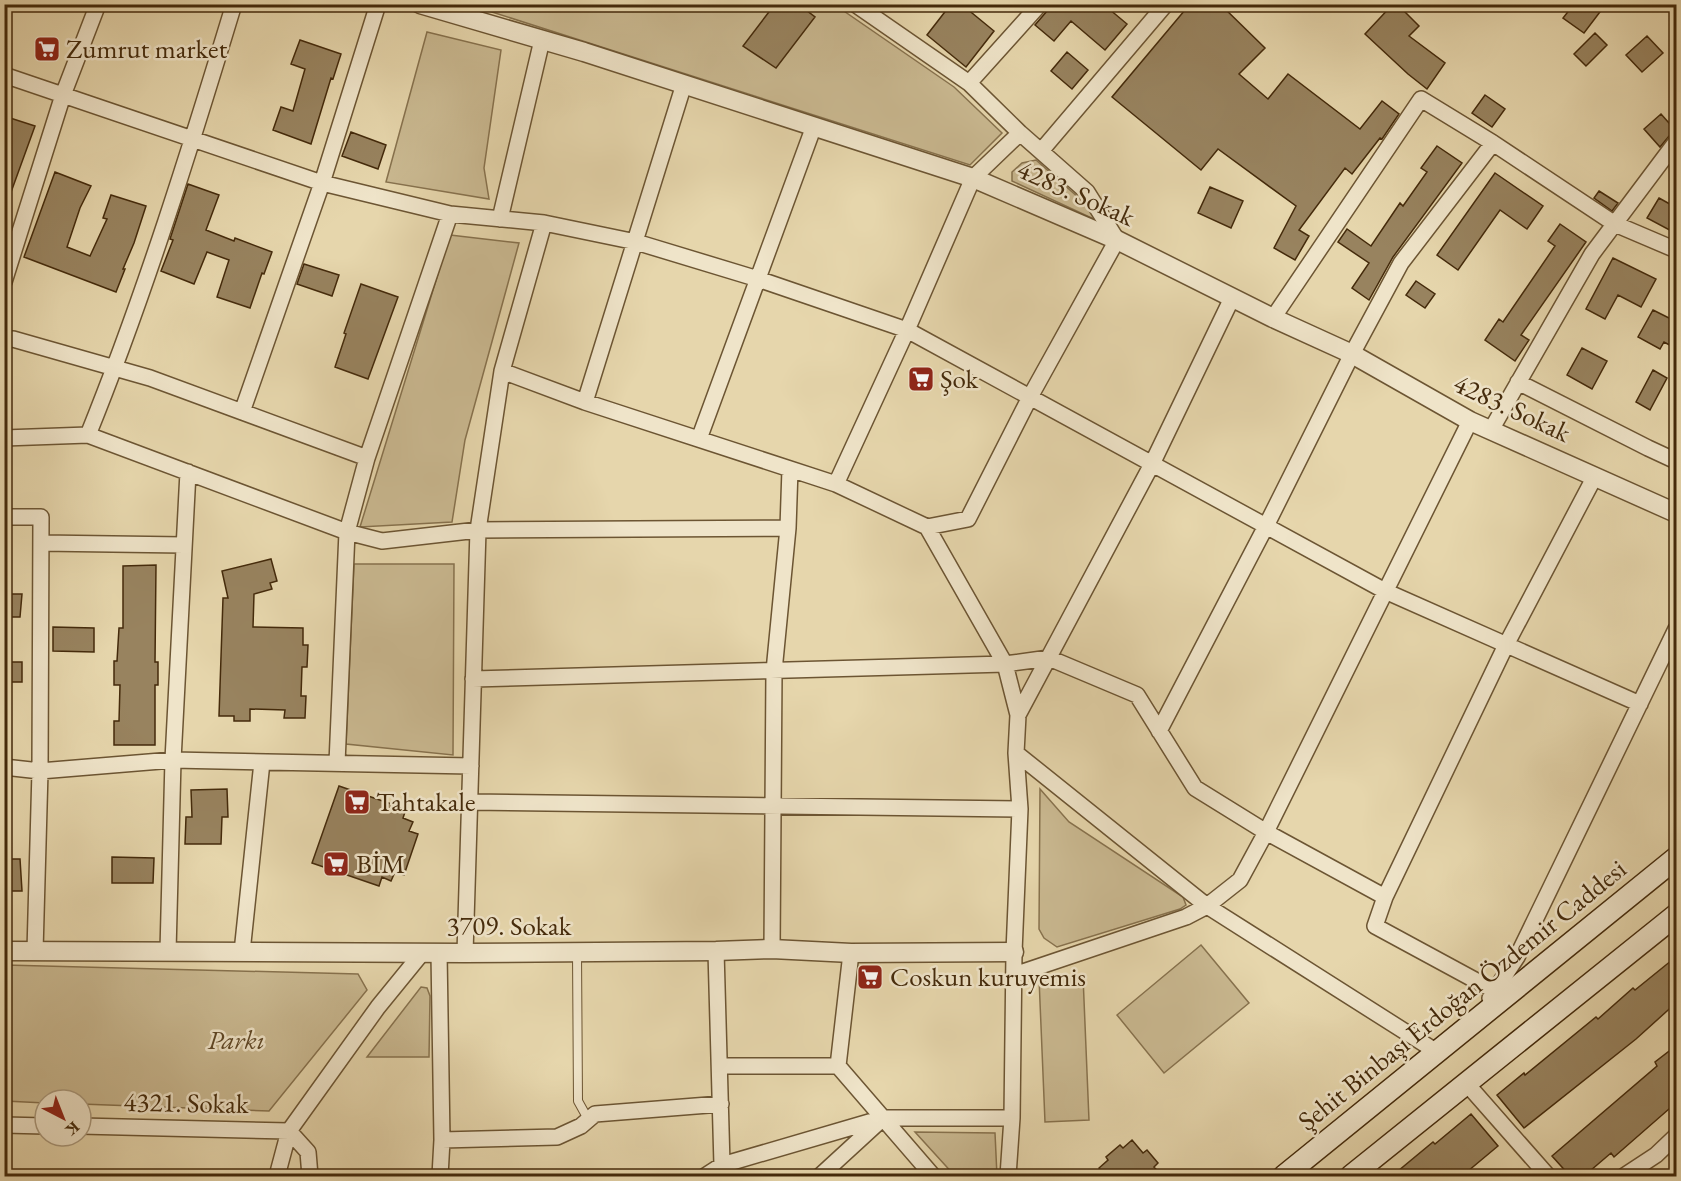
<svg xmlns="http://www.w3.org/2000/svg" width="1681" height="1181" font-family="'EB Garamond',serif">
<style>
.green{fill:#cab991;stroke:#87724e;stroke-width:1.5}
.building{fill:#98835f;stroke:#442a0b;stroke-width:1.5}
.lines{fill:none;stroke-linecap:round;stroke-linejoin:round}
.service-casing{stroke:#6c5533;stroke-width:10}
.minor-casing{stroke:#6c5533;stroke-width:18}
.tertiary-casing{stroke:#6c5533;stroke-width:21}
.secondary-casing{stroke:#442a0b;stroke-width:24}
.service{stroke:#efe4c9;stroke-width:8}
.minor{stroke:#efe4c9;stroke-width:15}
.tertiary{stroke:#efe4c9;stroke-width:18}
.secondary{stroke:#efe4c9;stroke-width:21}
.labels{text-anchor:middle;stroke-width:5;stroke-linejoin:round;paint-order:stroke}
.poi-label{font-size:27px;fill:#442a0b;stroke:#efe4c9;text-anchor:start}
.street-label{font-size:27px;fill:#442a0b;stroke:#efe4c9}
.park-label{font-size:27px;font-style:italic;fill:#5f4726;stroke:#efe4c9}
</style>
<rect width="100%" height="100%" fill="#e6d6ac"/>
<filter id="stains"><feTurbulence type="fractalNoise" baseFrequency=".00333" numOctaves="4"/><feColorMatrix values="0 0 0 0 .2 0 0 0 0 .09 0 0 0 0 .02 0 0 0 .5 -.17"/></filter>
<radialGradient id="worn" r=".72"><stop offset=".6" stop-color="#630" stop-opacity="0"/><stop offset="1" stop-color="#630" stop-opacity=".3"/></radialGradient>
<path class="green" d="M470 5H835L954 87 1002 133 970 165Z
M427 32 501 50 484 168 489 199 386 182Z
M1036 160 1088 206 1098 221 1012 181V172L1022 163Z
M450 235 519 243 465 440 452 522 360 527Z
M354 564H454L453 755 346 744Z
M1040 789 1069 822 1183 897 1186 905 1180 909 1057 947 1044 938 1039 929Z
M1201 945 1249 1003 1164 1073 1117 1015Z
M5 965 358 974 367 990 269 1111 81 1104V1100H45V1103L5 1101Z
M1083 976 1089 1120 1045 1122 1039 978Z
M421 987 427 988 430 996 429 1057H367Z
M915 1132 995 1133 997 1176H955Z"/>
<path class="building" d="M775 4H798L815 17 776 68 743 46Z
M951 4H961L994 31 966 67 927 35Z
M1050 4H1103L1127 24 1105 50 1071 21 1054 41 1035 25 1047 11Z
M1190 4H1220L1265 48 1239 74 1268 99 1288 74 1360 129 1382 101 1399 114 1382 139 1380 138 1352 174 1345 168 1299 230 1309 236 1295 260 1274 248 1296 206 1218 149 1201 170 1112 97Z
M1393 4H1397L1419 26 1409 36 1445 63 1427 89 1408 74 1365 34Z
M1574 4H1606L1584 33 1563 18Z
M1595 33 1607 45 1586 66 1574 54Z
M1647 36 1663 53 1642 72 1626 55Z
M300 40 341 54 333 79 331 78 311 144 273 130 281 107 293 111 305 69 291 64Z
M1067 52 1088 70 1072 89 1051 71Z
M1485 95 1505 109 1492 127 1472 113Z
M1661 114 1677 132 1669 136 1660 147 1644 129Z
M4 116 35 126 6 206H4Z
M351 132 386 145 378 169 342 156Z
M1437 146 1462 163 1393 257 1369 300 1352 288 1369 263 1338 242 1347 229 1371 246 1400 203 1403 206 1427 172 1421 168Z
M55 172 91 186 80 208 67 247 90 256 107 219 103 218 111 195 146 206 134 243 123 269H125L116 292 24 257Z
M1495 173 1543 206 1527 229 1500 210 1458 270 1437 255Z
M188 184 219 195 206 230 234 241 235 238 272 252 264 274 262 273 250 308 217 297 229 260 207 252 194 284 161 271 173 240 170 239Z
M1210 187 1243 201 1231 228 1198 213Z
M1599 191 1618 203 1612 211 1594 198Z
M1659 198 1677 208V234L1647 218Z
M1560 224 1586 242 1521 335 1529 340 1515 361 1485 340 1499 319 1503 322 1555 246 1548 241Z
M1613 258 1656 279 1641 307 1618 295 1605 319 1586 309Z
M304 264 339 275 332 296 297 284Z
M1416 281 1435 294 1425 308 1406 295Z
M361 284 398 297 368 379 335 367 346 334 344 333Z
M1653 310 1677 322V349L1664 342 1660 349 1638 337Z
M1582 348 1607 361 1592 389 1567 375Z
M1653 370 1667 378 1650 410 1636 402Z
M271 559 277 581 270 583 272 589 254 594 253 627 303 628V645H308L307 667H302L301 696H306L305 718H284L285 710 250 709V721H234V716H219L223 598H228L222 571Z
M156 565 155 662H158V685H155V745H114V721H119L120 685H114V661H117L119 628H123V566Z
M4 594H22L20 617H4Z
M53 627 94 628V652L53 651Z
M4 662H22V682H4Z
M339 786 406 809 403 818 413 822 409 831 418 834 404 875 395 872 391 881 382 877 379 886 312 863Z
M227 789 228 817H222L221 844H185L186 817H192L191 790Z
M112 857 154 858 153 883H112Z
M4 859H20L22 891H4Z
M1677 956V1002L1636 1039 1524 1128 1497 1095 1524 1073 1525 1075 1596 1017 1598 1019 1633 988 1635 990Z
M1677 1045V1102L1614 1157 1611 1153 1584 1176H1570L1552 1156 1657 1066 1655 1062Z
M1471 1114 1498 1146 1462 1176H1392L1433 1142 1435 1144Z
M1132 1140 1143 1153 1147 1150 1158 1163 1154 1167 1162 1176H1105L1099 1168 1108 1160 1106 1157 1120 1145 1123 1148Z"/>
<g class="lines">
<defs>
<path id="service" d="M577 952 578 1101 588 1119"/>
<path id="minor" d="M855 4 969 83 1020 133 1087 192 1117 240 1030 397 968 519 927 527
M4 75 322 183 450 214 544 223 636 242 758 279 907 330 1385 591 1640 704
M969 83 1040 4
M1041 151 1166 4
M500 219 542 40
M4 282 63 95 98 4
M1273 318 1421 99 1493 143 1615 224 1676 250
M4 340 13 339 150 378 367 458
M502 371 585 402 836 484 927 527 1005 664 1018 715 1016 753 1020 809 1014 952 1012 1118 1008 1176
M1518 382 1648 448 1676 461
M585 402 684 84
M242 412 322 183 378 4
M1491 430 1592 254 1676 142
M88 435C145 294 190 149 234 4
M4 438 88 435 347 532 382 541 478 530 788 528
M699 439 814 126
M836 484 907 330 973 178 1020 133
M4 517H41L40 771 35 951
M41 543 184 545
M473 679 1005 664 1049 658 1137 695 1195 788 1266 832 1385 897
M1018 715 1152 464 1232 298
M1159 731 1266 526 1352 354 1401 263 1493 143
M1016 753 1207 906 1240 880 1266 832 1470 421
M337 763 347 532 367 458 450 214
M4 767 40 771 173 760 471 766
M470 802 1020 809
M772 949 774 671 788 528 790 469
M168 951 173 760 188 472
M716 951 722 1165
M242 952 262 762
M439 953 442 1140 440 1176
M465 953 478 530 502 371 544 223
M851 953 838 1066 933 1176
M1014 975 1186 917 1207 906 1437 1052
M1495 991 1375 926 1385 897 1506 645 1595 476
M1490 998 1517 957 1676 629
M720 1066H838
M1467 1084 1548 1176
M4 1125 45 1126
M81 1126 289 1131 308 1152 310 1176
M442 1140 557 1137 581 1126 595 1114 721 1104
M277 1176 289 1131 378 1007 422 953
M705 1176 722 1165 883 1118H1012
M820 1176 881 1120
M1624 1176 1656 1155 1676 1136"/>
<path id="tertiary" d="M420 4 584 52 973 178 1117 240 1273 318 1352 354 1470 421 1676 513
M4 951 465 953 716 951 772 949 851 953 1014 952"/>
<path id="secondary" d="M1284 1176 1676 858
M1351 1176 1676 915"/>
</defs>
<use href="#service" class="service-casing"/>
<use href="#minor" class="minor-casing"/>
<use href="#tertiary" class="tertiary-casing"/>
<use href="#secondary" class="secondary-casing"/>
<use href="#service" class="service"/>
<use href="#minor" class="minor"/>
<use href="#tertiary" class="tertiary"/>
<use href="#secondary" class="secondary"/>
</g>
<defs>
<symbol id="supermarket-square" viewBox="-11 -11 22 22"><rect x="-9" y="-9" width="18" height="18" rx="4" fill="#8f2418" stroke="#efe4c9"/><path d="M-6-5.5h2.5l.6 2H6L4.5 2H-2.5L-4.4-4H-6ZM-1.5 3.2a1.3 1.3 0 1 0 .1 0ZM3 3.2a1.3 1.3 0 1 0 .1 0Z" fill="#fff"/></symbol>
</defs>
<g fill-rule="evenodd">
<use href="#supermarket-square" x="32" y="34" width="30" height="30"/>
<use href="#supermarket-square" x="906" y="364" width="30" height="30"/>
<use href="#supermarket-square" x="342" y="787" width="30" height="30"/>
<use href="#supermarket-square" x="321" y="849" width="30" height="30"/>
<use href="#supermarket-square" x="855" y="962" width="30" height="30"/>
</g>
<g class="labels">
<g class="poi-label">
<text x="66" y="58">Zumrut market</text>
<text x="940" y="388">Şok</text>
<text x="376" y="811">Tahtakale</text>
<text x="356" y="873">BİM</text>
<text x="890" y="986">Coskun kuruyemis</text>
</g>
<g class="street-label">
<text transform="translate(1076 193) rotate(24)" y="9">4283. Sokak</text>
<text transform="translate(1512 408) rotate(25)" y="9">4283. Sokak</text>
<text x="509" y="935">3709. Sokak</text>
<text transform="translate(1462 995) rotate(-39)" y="9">Şehit Binbaşı Erdoğan Özdemir Caddesi</text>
<text transform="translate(186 1103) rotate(1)" y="9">4321. Sokak</text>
</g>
<g class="park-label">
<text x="236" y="1049">Parkı</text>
</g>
</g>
<rect width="1681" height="1181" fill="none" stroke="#e6d6ac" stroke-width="24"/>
<rect x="6" y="6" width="1669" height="1169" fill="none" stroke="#442a0b" stroke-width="3"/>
<rect x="12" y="12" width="1657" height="1157" fill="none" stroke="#442a0b" stroke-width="1.5"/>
<g transform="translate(63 1118) rotate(138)"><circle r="28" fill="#efe4c9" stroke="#ab9a7d" stroke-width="1.5"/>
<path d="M0-4.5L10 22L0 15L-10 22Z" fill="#8f2418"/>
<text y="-9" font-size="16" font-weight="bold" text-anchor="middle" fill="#442a0b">K</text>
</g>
<rect width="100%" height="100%" filter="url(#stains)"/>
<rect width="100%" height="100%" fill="url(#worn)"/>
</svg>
